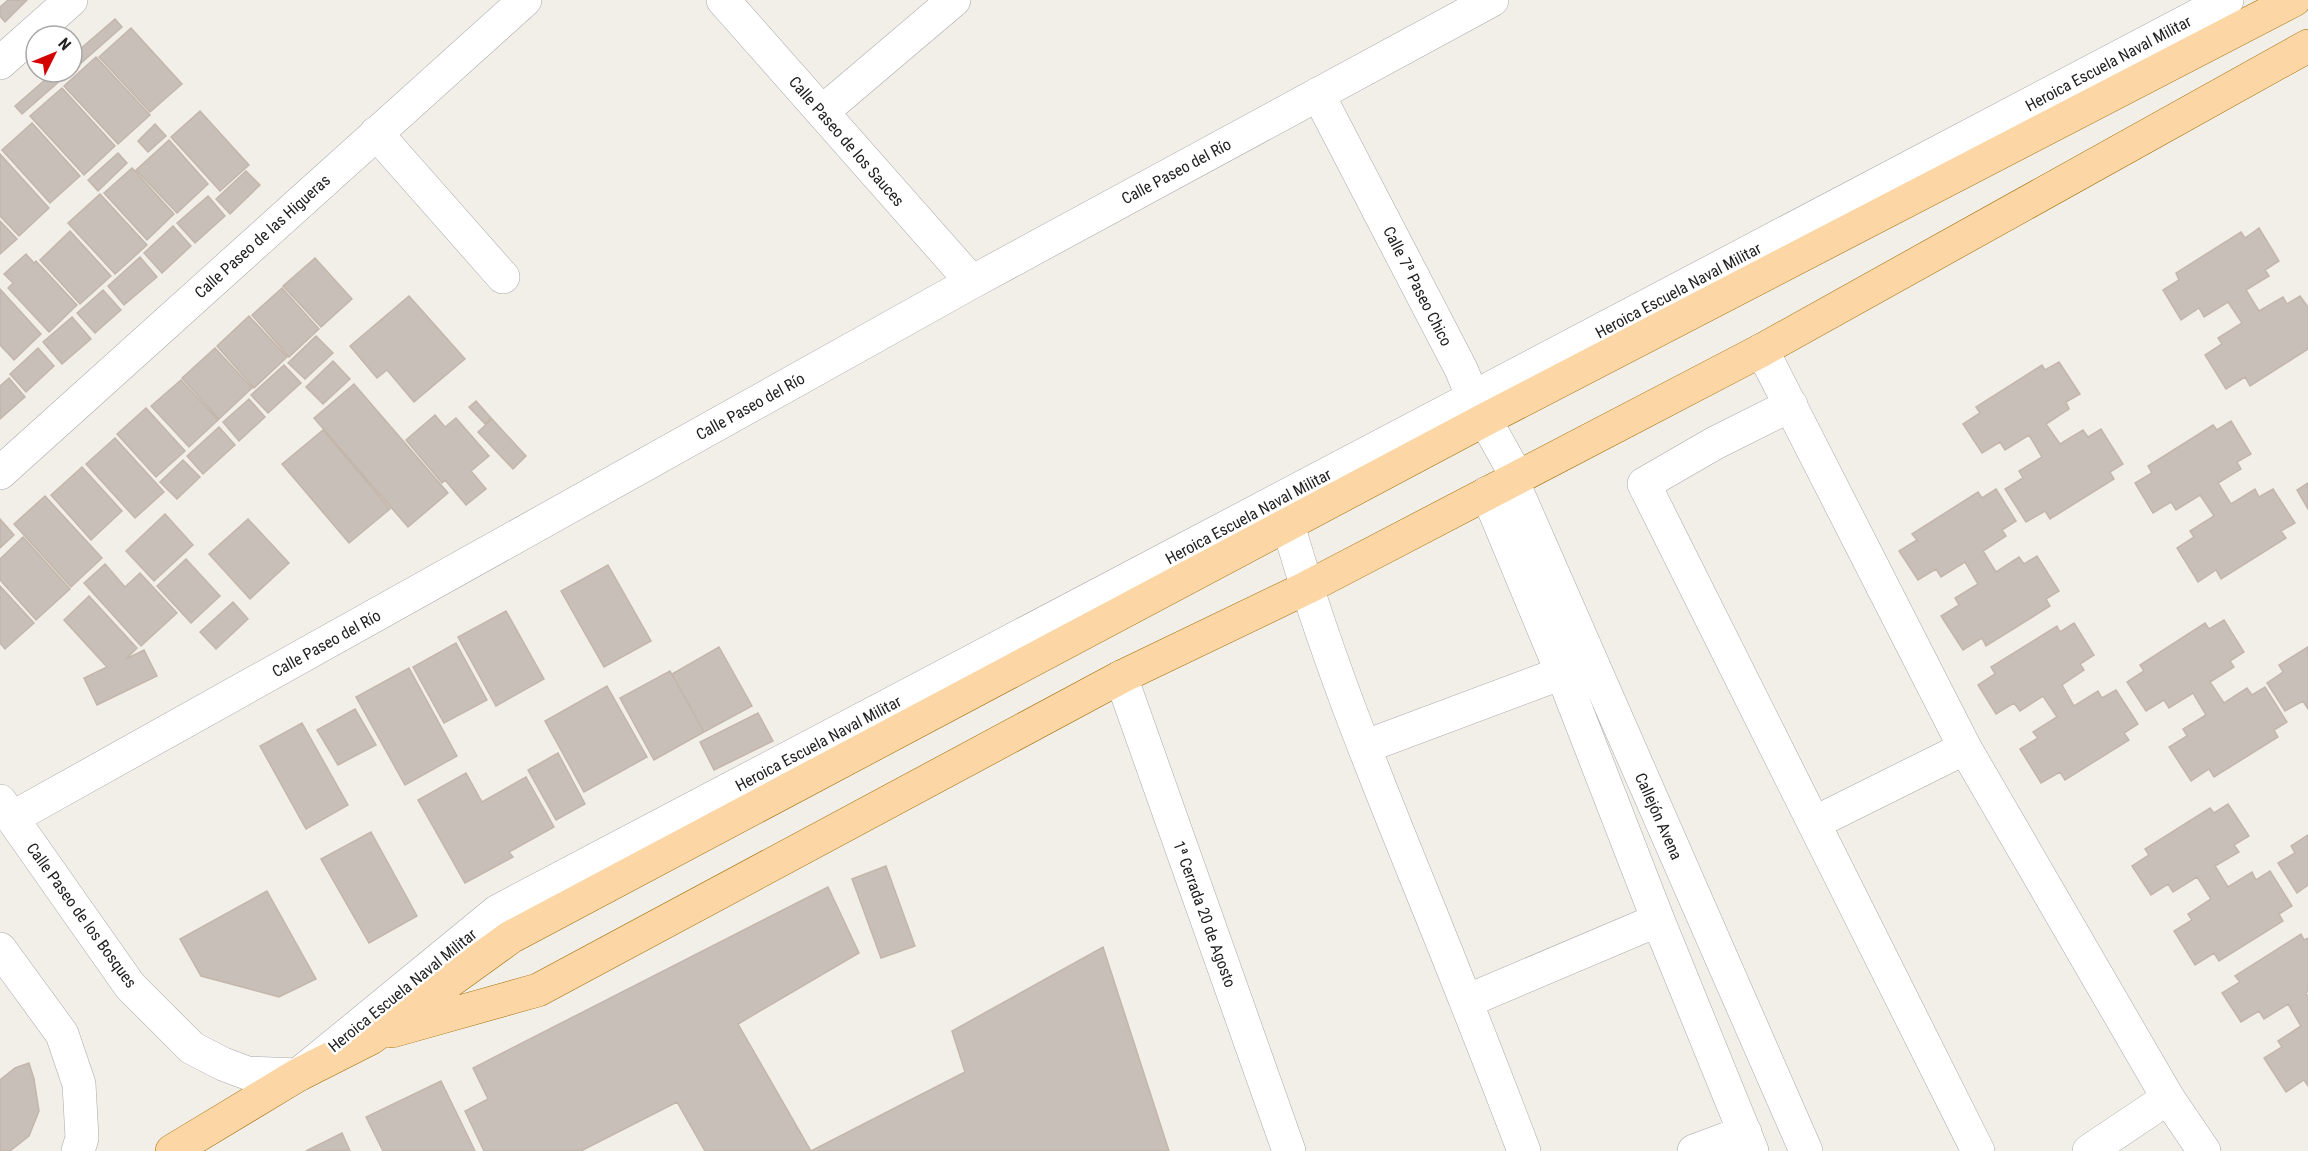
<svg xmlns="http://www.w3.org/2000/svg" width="2308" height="1151" font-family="'Roboto Condensed',sans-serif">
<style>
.building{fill:#c7bfb8;stroke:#c4b6ab;stroke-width:1.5}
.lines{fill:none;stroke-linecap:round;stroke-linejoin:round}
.minor-casing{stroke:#a9a9a9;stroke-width:34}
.major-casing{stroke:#a06b00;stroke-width:34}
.minor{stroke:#fff;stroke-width:33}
.major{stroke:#fcd6a4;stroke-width:33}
.labels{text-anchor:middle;stroke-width:5;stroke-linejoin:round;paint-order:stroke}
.street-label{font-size:16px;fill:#222;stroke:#fff}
</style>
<rect width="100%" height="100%" fill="#f2efe9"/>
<path class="building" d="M8 0H27L5 22 0 16V7Z
M115 19 122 27 72 71V56Z
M131 28 182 84 150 112 99 57Z
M96 57 150 115 118 144 64 86Z
M54 72H70L22 114 15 106Z
M62 88 115 146 84 175 30 116Z
M200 111 249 165 220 191 171 137Z
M32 123 80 176 50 203 2 150Z
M155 124 166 136 148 152 138 141Z
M169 140 208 184 177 213 136 170Z
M118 153 127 163 98 191 88 180Z
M0 154 49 208 19 236 0 216Z
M132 168 174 214 147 240 104 193Z
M246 171 260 185 230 214 216 199Z
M100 194 147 245 115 274 68 223Z
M208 196 225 216 195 243 177 223Z
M0 221 17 239 0 254Z
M173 226 191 246 162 273 144 253Z
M2259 228 2279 261 2265 270 2269 276 2246 290 2259 311 2283 297 2287 304 2300 296 2308 307V349L2250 386 2245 377 2226 389 2205 355 2222 344 2218 338 2242 323 2228 302 2204 317 2199 308 2181 320 2163 290 2179 280 2176 273 2241 232 2245 238Z
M70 231 111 276 80 304 40 260Z
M26 254 34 263 36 261 77 305 49 332 8 288 13 283 4 274Z
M140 257 157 277 124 305 108 286Z
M315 258 352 299 321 327 283 286Z
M282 288 319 329 289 357 252 315Z
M0 289 41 334 14 360 0 345Z
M103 290 121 310 95 333 77 313Z
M409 296 465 359 414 402 387 370 377 378 350 346Z
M249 316 287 357 254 388 217 346Z
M72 317 91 339 62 364 43 342Z
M316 336 333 353 305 379 288 363Z
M38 348 54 366 26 392 10 374Z
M215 348 252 388 219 419 182 378Z
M333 361 350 379 323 404 306 387Z
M2059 362 2080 394 2066 402 2069 409 2046 424 2060 444 2083 430 2088 437 2101 429 2123 464 2110 472 2114 479 2050 519 2045 511 2026 522 2005 489 2023 478 2019 471 2042 457 2029 435 2005 450 2000 442 1982 453 1963 424 1980 413 1976 407 2042 365 2045 370Z
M284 365 301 383 268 413 251 395Z
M9 378 25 397 0 419V386Z
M181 380 218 420 189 447 151 406Z
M354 384 448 493 408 527 314 418Z
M249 399 265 417 239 441 223 422Z
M476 401 491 418 485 424 469 407Z
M146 408 185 451 156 477 117 434Z
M435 415 445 427 456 418 489 456 471 471 486 489 466 505 445 480 442 483 406 440Z
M492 419 526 456 513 469 478 432Z
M2231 421 2251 454 2237 462 2241 469 2218 483 2231 504 2255 489 2259 497 2273 489 2295 523 2281 531 2286 538 2221 579 2216 570 2198 582 2177 548 2194 537 2190 531 2214 516 2200 495 2176 510 2171 502 2153 513 2135 483 2152 473 2148 466 2213 425 2217 430Z
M219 427 235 445 203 474 187 456Z
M323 430 390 509 349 543 282 464Z
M115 438 164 492 135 518 86 464Z
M183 460 200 477 177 499 160 482Z
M82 467 122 511 91 540 51 495Z
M2308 483V509L2297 490Z
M1996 489 2016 521 2002 530 2006 536 1983 551 1996 572 2019 557 2024 564 2037 556 2059 591 2046 599 2050 606 1986 646 1982 638 1963 650 1941 616 1959 605 1955 598 1978 584 1965 562 1941 577 1936 569 1918 580 1899 551 1917 540 1912 534 1978 492 1982 498Z
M45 496 102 558 71 587 14 524Z
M165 514 193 545 154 581 126 551Z
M0 519 14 535 0 548Z
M248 519 289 563 250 599 209 554Z
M23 537 70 589 36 620 0 580V559Z
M186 559 220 596 191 623 157 586Z
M105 564 125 587 140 573 177 613 141 646 84 583Z
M608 565 651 641 604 667 561 591Z
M0 586 34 623 5 649 0 643Z
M89 596 137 648 126 659 144 650 157 676 97 705 84 678 107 667 64 620Z
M233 602 248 619 216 649 200 632Z
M506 611 544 679 496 706 458 637Z
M2224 620 2244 652 2230 661 2234 667 2210 682 2224 703 2247 688 2252 695 2265 687 2287 722 2274 730 2278 737 2214 777 2209 769 2191 781 2169 747 2187 736 2183 729 2206 715 2193 693 2169 708 2164 700 2146 711 2127 682 2144 671 2140 665 2205 623 2209 629Z
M2074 623 2094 655 2080 664 2084 670 2062 685 2074 706 2098 691 2102 698 2116 690 2138 724 2124 733 2129 740 2065 780 2060 772 2041 783 2020 749 2038 738 2033 732 2057 717 2043 696 2020 711 2014 703 1996 714 1978 685 1995 674 1991 667 2057 626 2060 632Z
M456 643 487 700 444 723 413 667Z
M719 647 752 706 704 732 672 674Z
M2308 647V709L2303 701 2285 711 2267 683 2283 672 2279 665Z
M409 668 457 756 405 785 356 697Z
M670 671 704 732 654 760 620 698Z
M607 686 647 757 584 792 545 721Z
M355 709 376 745 338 765 317 730Z
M758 713 773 741 714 770 700 742Z
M302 723 348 805 306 829 260 746Z
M558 753 585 804 556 820 528 770Z
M466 773 482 802 526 777 554 827 509 852 513 857 465 883 418 800Z
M2228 804 2249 836 2234 845 2239 852 2215 866 2228 887 2252 872 2256 880 2270 871 2292 906 2279 914 2283 921 2219 961 2214 953 2195 965 2174 931 2192 920 2188 914 2211 899 2197 877 2173 892 2168 884 2151 895 2132 866 2149 855 2145 849 2210 808 2214 813Z
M371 832 417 916 369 943 321 859Z
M2308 835V885L2297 893 2278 863 2295 853 2291 846Z
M886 866 915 946 881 958 852 879Z
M828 887 859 953 738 1024 811 1151 965 1072 952 1031 1103 947 1169 1151H705L677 1102 581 1151H484L465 1111 488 1099 473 1068Z
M267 891 316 979 279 997 201 976 180 939Z
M2301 934 2304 940 2308 938V991L2306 993 2308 997V1086L2304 1080 2286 1092 2264 1058 2282 1047 2278 1041 2301 1026 2288 1004 2264 1019 2259 1011 2241 1022 2222 993 2240 982 2235 976Z
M29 1063 34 1079 39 1111 29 1136 10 1151H0V1080L15 1068Z
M441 1081 475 1151H383L366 1117Z
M342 1133 350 1151H306Z"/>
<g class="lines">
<defs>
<path id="minor" d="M723 0 972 282
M0 63 71 0
M1318 94 1461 369 1473 398 1517 477
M822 112 954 0
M376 133 503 277
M1762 350 1965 748 2168 1098
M1791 405 1715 443 1644 484 1978 1151
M0 473 525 0
M1512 480 1806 1151
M1487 493 1562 673 1658 920 1752 1151
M1288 524C1322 645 1369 761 1416 877 1453 968 1489 1059 1524 1151
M1121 677 1289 1151
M1364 747 1562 673
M0 801 130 986 192 1048 223 1064 247 1073 298 1075 498 911 2227 0
M12 818 972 282 1492 0
M1814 823 1965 748
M0 949 62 1034 79 1084 82 1138 78 1151
M1467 1001 1658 920
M1694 1151 1745 1132
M2089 1151 2168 1098 2204 1151"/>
<path id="major" d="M392 1031 538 990 1121 677 1306 588 1762 350 2308 46
M172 1151 298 1075 371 1038 511 937 1486 419 2294 0"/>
</defs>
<use href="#minor" class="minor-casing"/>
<use href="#major" class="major-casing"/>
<use href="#minor" class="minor"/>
<use href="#major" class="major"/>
</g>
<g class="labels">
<g class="street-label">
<text transform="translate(2108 63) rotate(-28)" y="6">Heroica Escuela Naval Militar</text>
<text transform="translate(847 141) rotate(49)" y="6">Calle Paseo de los Sauces</text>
<text transform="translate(1176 171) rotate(-28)" y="6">Calle Paseo del Río</text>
<text transform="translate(262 236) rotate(-42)" y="6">Calle Paseo de las Higueras</text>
<text transform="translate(1418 286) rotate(63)" y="6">Calle 7ª Paseo Chico</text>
<text transform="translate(1678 290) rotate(-28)" y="6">Heroica Escuela Naval Militar</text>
<text transform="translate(750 406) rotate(-29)" y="6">Calle Paseo del Río</text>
<text transform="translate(1248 516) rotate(-28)" y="6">Heroica Escuela Naval Militar</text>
<text transform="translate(326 643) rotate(-29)" y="6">Calle Paseo del Río</text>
<text transform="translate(818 743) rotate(-28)" y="6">Heroica Escuela Naval Militar</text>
<text transform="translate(1659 816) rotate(66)" y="6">Callejón Avena</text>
<text transform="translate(1205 914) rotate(70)" y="6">1ª Cerrada 20 de Agosto</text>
<text transform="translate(82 915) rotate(54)" y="6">Calle Paseo de los Bosques</text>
<text transform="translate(402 990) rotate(-39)" y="6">Heroica Escuela Naval Militar</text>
</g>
</g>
<g transform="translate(54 54) rotate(47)"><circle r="28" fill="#ffffff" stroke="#a7a7a7" stroke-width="1.5"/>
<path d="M0-4.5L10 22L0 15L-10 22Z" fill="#d40000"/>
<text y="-9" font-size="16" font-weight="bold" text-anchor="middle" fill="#222222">N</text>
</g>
</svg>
